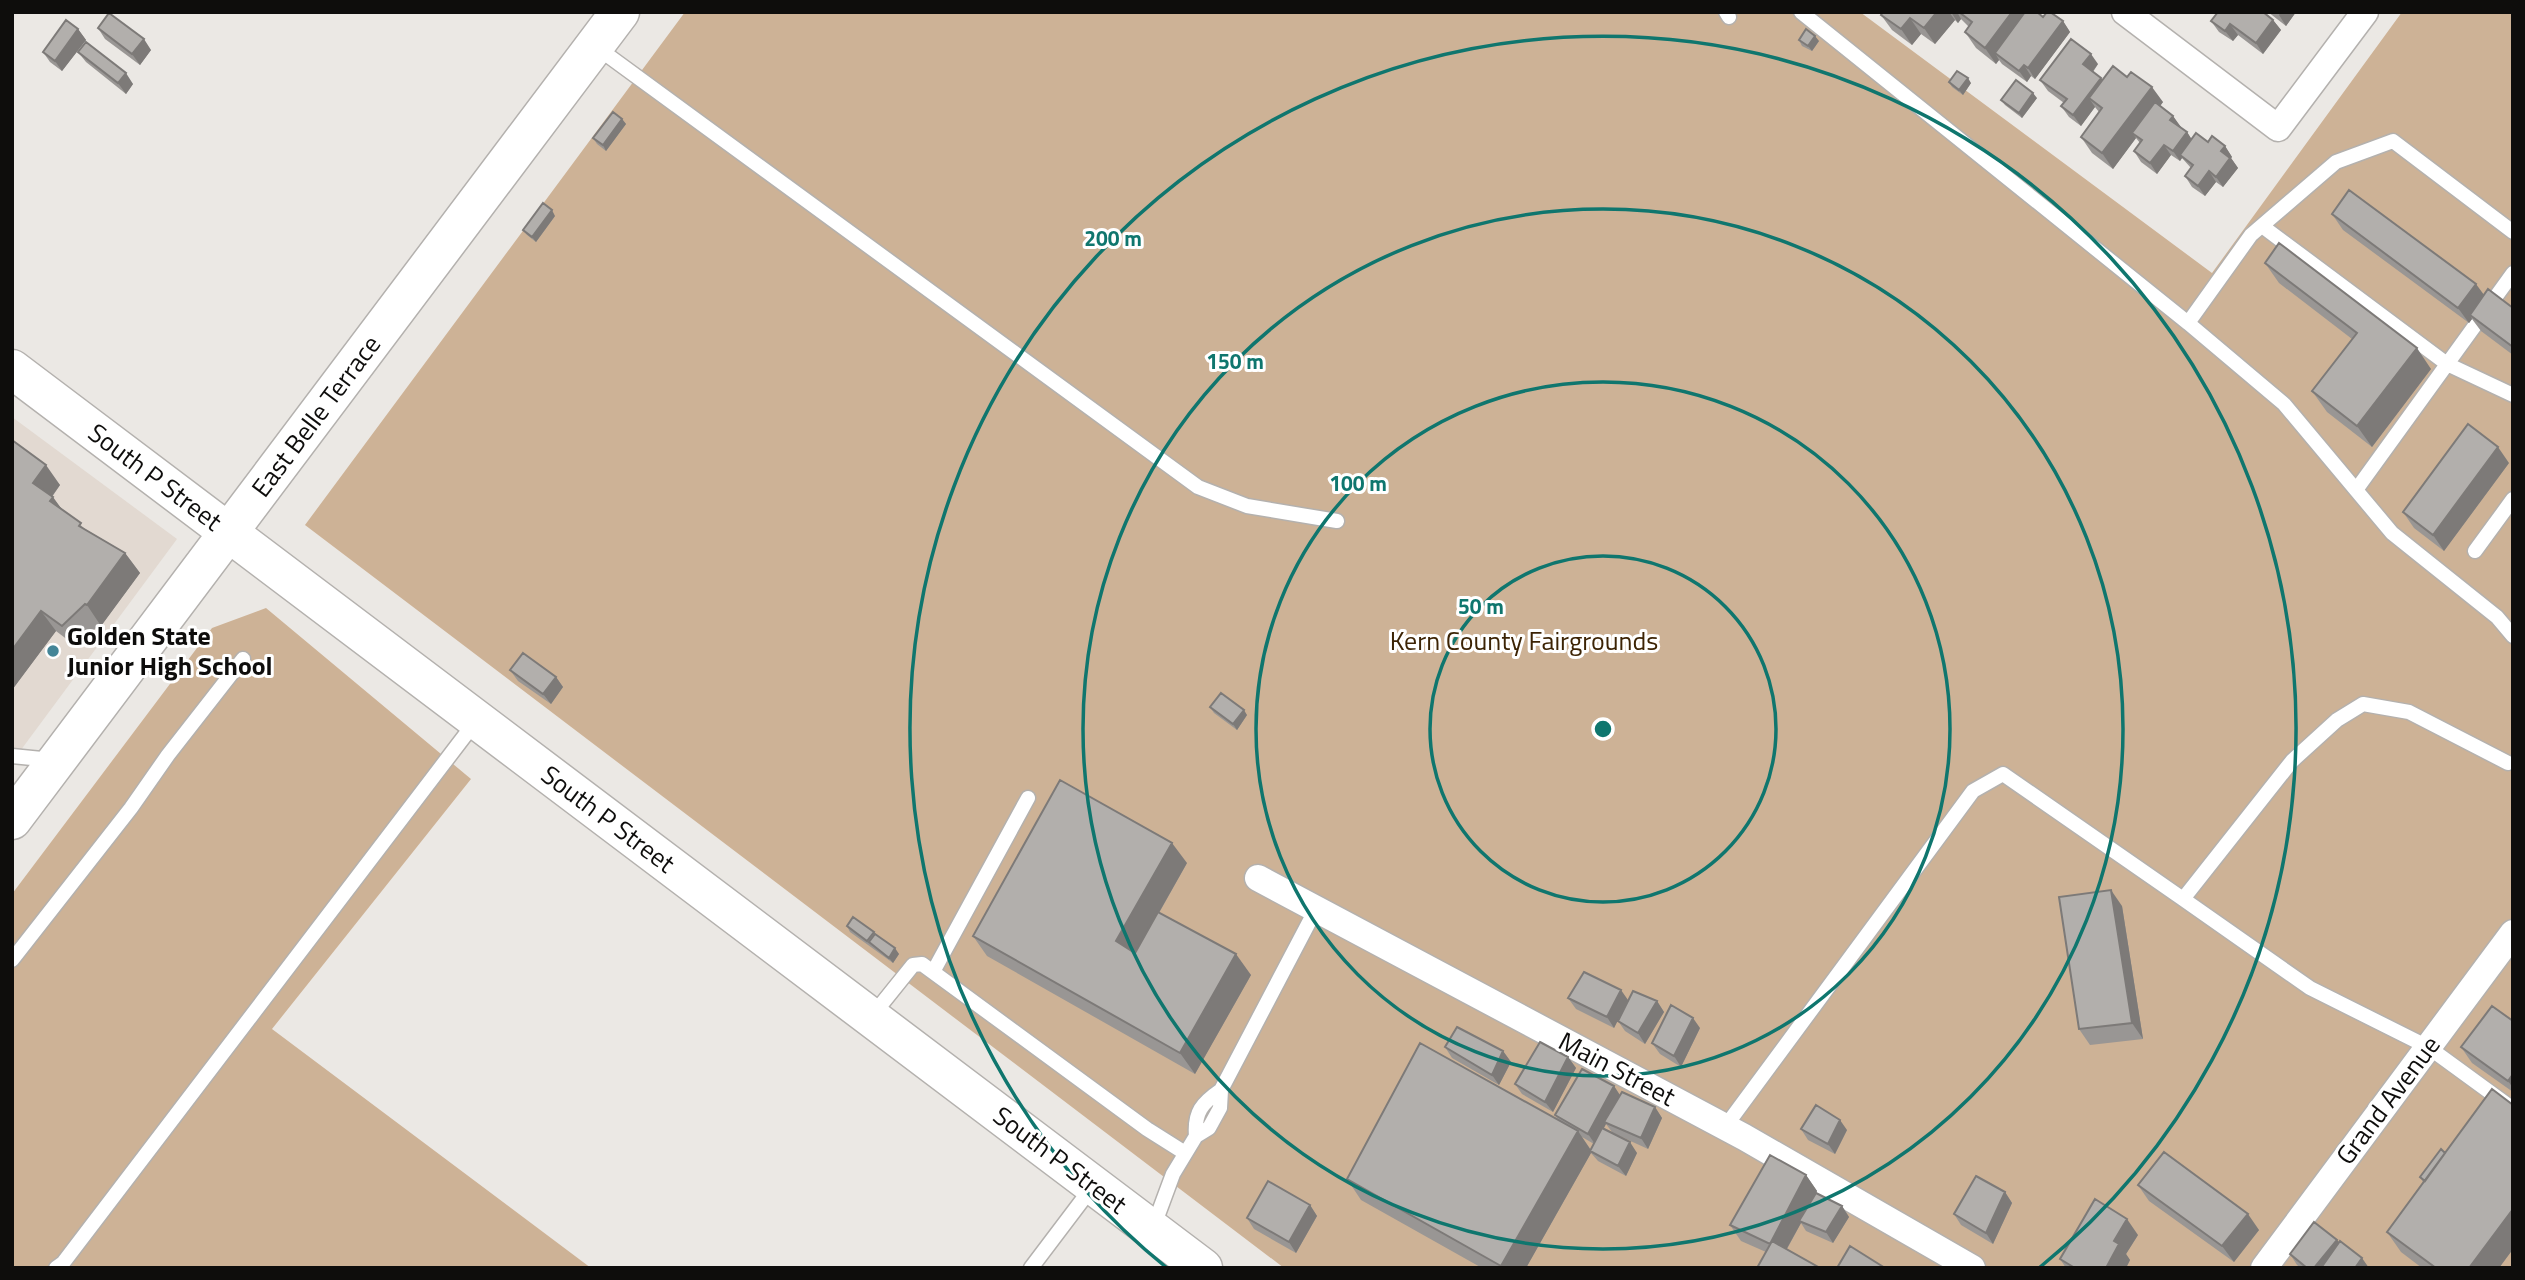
<svg xmlns="http://www.w3.org/2000/svg" width="2525" height="1280" font-family="'Titillium Web',sans-serif">
<style>
.built{fill:#e2d9d1}
.green{fill:#cdb296}
.lines{fill:none;stroke-linecap:round;stroke-linejoin:round}
.lane-casing{stroke:#b4b1ae;stroke-width:17}
.street-casing{stroke:#b4b1ae;stroke-width:29}
.secondary-casing{stroke:#b4b1ae;stroke-width:41}
.lane{stroke:#fff;stroke-width:14}
.street{stroke:#fff;stroke-width:26}
.secondary{stroke:#fff;stroke-width:38}
.wall{fill:#999694;fill-rule:evenodd}
.shaded-wall{fill:#7d7a78}
.building{fill:#b2afac;stroke:#7d7a78;stroke-width:2}
.ring{fill:none;stroke:#0f766e;stroke-width:3.5}
.poi-dot{fill:#448597;stroke:#fff;stroke-width:2.5}
.labels{text-anchor:middle;stroke-width:6;stroke-linejoin:round;paint-order:stroke}
.street-label{font-size:26px;fill:#0e0d0c;stroke:#fff}
.poi-label{font-size:26px;font-weight:bold;fill:#0e0d0c;stroke:#fff;text-anchor:start}
.park-label{font-size:26px;fill:#3c2304;stroke:#fff}
.centre{fill:#0f766e;stroke:#fff;stroke-width:3.5}
.ring-label{font-size:21px;text-anchor:middle;font-weight:bold;fill:#0f766e;stroke:#fff;stroke-width:6;stroke-linejoin:round;paint-order:stroke}
</style>
<rect width="100%" height="100%" fill="#ebe8e4"/>
<path class="built" d="M12 417 177 539 12 762Z"/>
<path class="green" d="M685 12H1860L2212 273 2402 12H2513V1268H1284L305 525Z
M266 608 471 779 272 1029 591 1268H12V894L212 628Z"/>
<g class="lines">
<defs>
<path id="lane" d="M1726 12 1729 17
M1801 12 2188 323 2284 404 2392 533 2497 617 2513 636
M595 46 1198 487 1247 506 1337 521
M2262 226 2447 364 2513 395
M2188 323 2251 235 2336 162 2393 141 2513 232
M2356 490 2513 273
M2475 551 2513 499
M12 756 52 760
M2508 763 2409 712 2363 704 2337 720 2292 761 2183 899 2310 988 2428 1047 2513 1109
M12 960 131 808 168 755 243 659
M933 972 1028 798
M872 1016 913 965 922 964 1147 1129 1185 1153
M1725 1127 1973 791 2003 774 2183 899
M1196 1136C1194 1112 1202 1103 1221 1090
M1153 1228 1173 1174 1196 1136 1209 1128 1220 1108 1221 1090 1316 909
M56 1268 63 1263 476 721
M1031 1268 1093 1186"/>
<path id="street" d="M2125 12 2278 128 2365 12
M1258 878 1744 1137 1972 1268
M2264 1268 2513 933"/>
<path id="secondary" d="M12 369 1203 1268
M12 820 620 12"/>
</defs>
<use href="#lane" class="lane-casing"/>
<use href="#street" class="street-casing"/>
<use href="#secondary" class="secondary-casing"/>
<use href="#lane" class="lane"/>
<use href="#street" class="street"/>
<use href="#secondary" class="secondary"/>
</g>
<path class="wall" d="M1883 12H2037L2043 17 2063 21 2070 32 2035 79 2031 76 2027 82 2002 64 1999 60 1996 64 1976 48 1965 32 1969 27 1961 19 1958 23 1955 20 1935 44 1921 34 1912 45 1892 30 1881 15Z
M2268 12H2296L2286 26Z
M2273 20 2281 30 2263 54 2238 35 2233 41 2219 32 2211 21Z
M98 28 151 50 140 65 105 39Z
M78 29 86 40 62 71 50 62 43 52Z
M1799 40 1819 41 1812 51 1802 46Z
M78 52 133 84 126 94 86 62Z
M2098 64 2093 72 2103 80 2163 102 2160 106 2173 116 2180 127 2187 132 2192 140 2225 146 2232 157 2231 158 2238 168 2223 187 2216 182 2205 196 2192 187 2185 176 2191 168 2182 158 2180 161 2171 155 2157 174 2141 162 2134 151 2140 143 2136 138 2113 169 2092 153 2081 137 2099 112 2095 107 2081 126 2069 117 2061 106 2064 103 2048 91 2040 80Z
M1949 82 1971 83 1963 95 1952 87Z
M2037 98 2022 118 2005 105 2001 100Z
M622 119 626 124 606 151 597 144 593 138Z
M2332 214 2484 295 2513 308V355L2481 331 2472 319 2469 323 2343 230Z
M555 216 536 242 527 235 523 230Z
M2265 263 2431 369 2372 447 2327 412 2312 391 2352 339 2279 283Z
M12 440 60 485 52 497 61 508 85 529 125 553 140 573 101 626 99 625 77 647 56 631 12 690Z
M2509 463 2444 551 2414 528 2403 512Z
M510 670 556 677 563 687 551 704 518 681Z
M1210 707 1247 715 1237 730 1214 713Z
M1187 863 1159 913 1251 975 1195 1074 987 956 973 936Z
M2122 906 2143 1039 2090 1045 2079 1029Z
M847 926 874 932 899 954 893 963 850 932Z
M1568 998 1657 1001 1664 1012 1645 1044 1625 1031 1618 1021 1620 1016 1614 1028 1576 1009Z
M2513 1021V1092L2472 1063 2461 1047Z
M1700 1028 1681 1067 1660 1054 1652 1043Z
M1445 1047 1503 1051 1511 1062 1499 1085 1452 1058Z
M1568 1057 1576 1068 1553 1112 1522 1094 1515 1084Z
M1614 1086 1620 1095 1655 1107 1662 1118 1648 1149 1613 1133 1637 1153 1626 1176 1598 1161 1591 1153 1526 1268H1482L1361 1200 1347 1179 1558 1120 1555 1115ZM1606 1124 1612 1132 1604 1128ZM1582 1137 1594 1144 1591 1150Z
M2513 1105V1249L2499 1268H2422L2401 1252 2387 1232 2423 1182 2420 1177 2445 1153Z
M1801 1129 1847 1130 1835 1154 1808 1140Z
M1806 1175 1817 1191 1816 1193 1842 1206 1849 1217 1833 1243 1806 1231 1801 1223 1787 1249 1766 1252 1741 1241 1730 1225Z
M2138 1185 2259 1230 2234 1262 2149 1201Z
M2005 1192 2012 1203 1993 1244 1961 1225 1954 1214Z
M1310 1205 1317 1216 1296 1253 1254 1229 1247 1218Z
M2138 1235 2126 1254 2130 1260 2126 1268H2066L2060 1259Z
M2337 1240 2369 1268H2301L2297 1265 2290 1254Z"/>
<path class="shaded-wall" d="M1937 12H1949L1955 20 1935 44 1924 28Z
M1951 12H1957L1961 19 1958 23Z
M2012 12H2034L1995 53 1999 60 1996 64 1985 48Z
M2281 12H2296L2286 26 2279 15Z
M1910 18 1921 34 1912 45 1901 29Z
M2273 20 2281 30 2263 54 2256 43Z
M2063 21 2070 32 2035 79 2028 68Z
M2230 24 2238 35 2233 41 2225 31Z
M78 29 86 40 62 71 55 61Z
M1815 36 1819 41 1812 51 1808 46Z
M144 39 151 50 140 65 132 54Z
M2091 54 2098 64 2090 75 2083 64Z
M2024 65 2031 76 2027 82 2019 71Z
M126 73 133 84 126 94 118 83Z
M1968 78 1971 83 1963 95 1959 90Z
M2101 78 2109 88 2089 98 2095 107 2081 126 2073 115Z
M2152 87 2163 102 2137 137 2132 133 2136 138 2113 169 2102 153Z
M2033 93 2037 98 2022 118 2019 113Z
M2173 116 2181 127 2178 130 2170 120Z
M622 119 626 124 606 151 603 145Z
M2187 132 2194 143 2180 155 2182 158 2180 161 2173 151Z
M2164 145 2171 155 2157 174 2150 163Z
M2225 146 2232 157 2231 158 2238 168 2223 187 2216 177 2221 151Z
M2209 171 2216 182 2205 196 2198 186Z
M552 210 555 216 536 242 532 237Z
M2476 284 2487 299 2470 315 2472 319 2469 323 2458 308Z
M2417 348 2431 369 2372 447 2357 426Z
M2498 447 2509 463 2444 551 2433 535Z
M46 465 60 485 47 503 33 483Z
M53 497 68 518 50 501Z
M125 553 140 573 101 626 87 605Z
M41 611 56 631 12 690V650Z
M556 677 563 687 551 704 543 694Z
M1244 710 1247 715 1237 730 1233 724Z
M1172 843 1187 863 1131 962 1116 941Z
M2111 890 2122 906 2143 1039 2132 1023Z
M895 948 899 954 893 963 889 958Z
M1236 954 1251 975 1195 1074 1180 1053Z
M1621 990 1628 1000 1614 1028 1607 1017Z
M1657 1001 1664 1012 1645 1044 1638 1033Z
M1693 1018 1700 1028 1681 1067 1674 1056Z
M1503 1051 1511 1062 1499 1085 1492 1075Z
M1568 1057 1576 1068 1553 1112 1545 1102Z
M2513 1074V1088L2508 1081Z
M1614 1086 1621 1097 1604 1122 1606 1124 1595 1144 1588 1134Z
M1655 1107 1662 1118 1648 1149 1641 1138Z
M1840 1120 1847 1130 1835 1154 1828 1144Z
M1578 1131 1592 1152 1590 1151 1591 1153 1526 1268H1502L1501 1266Z
M1630 1142 1637 1153 1626 1176 1618 1166Z
M1806 1175 1817 1191 1801 1221H1799L1801 1223 1781 1259 1770 1244Z
M2005 1192 2012 1203 1993 1244 1986 1233Z
M1310 1205 1317 1216 1296 1253 1289 1242Z
M1842 1206 1849 1217 1833 1243 1826 1232Z
M2513 1209V1249L2499 1268H2469Z
M2248 1214 2259 1230 2234 1262 2222 1246Z
M2127 1219 2138 1235 2126 1254 2130 1260 2126 1268H2106L2114 1241Z
M2337 1240 2345 1250 2330 1268H2314Z
M2362 1258 2369 1268H2355Z"/>
<path class="building" d="M1883 12H1937L1924 28 1910 18 1901 29 1881 15Z
M1959 12H2012L1985 48 1965 32 1972 22Z
M2025 12H2037L2043 17 2047 12H2050L2063 21 2028 68 2024 65 2019 71 1995 53Z
M2218 12H2263L2273 20 2256 43 2230 24 2225 31 2211 21Z
M109 13 144 39 132 54 98 28Z
M66 20 78 29 55 61 43 52Z
M1806 29 1815 36 1808 46 1799 40Z
M2071 39 2091 54 2083 64 2101 78 2073 115 2061 106 2067 99 2040 80Z
M86 42 126 73 118 83 78 52Z
M2113 66 2127 77 2131 72 2152 87 2102 153 2081 137 2102 108 2089 98Z
M1957 71 1968 78 1959 90 1949 82Z
M2016 80 2033 93 2019 113 2001 100Z
M2155 102 2173 116 2170 120 2187 132 2173 151 2164 145 2150 163 2134 151 2142 140 2132 133Z
M613 112 622 119 603 145 593 138Z
M2196 133 2208 142 2212 136 2225 146 2221 151 2230 158 2216 177 2209 171 2198 186 2185 176 2193 165 2180 155Z
M2349 190 2476 284 2458 308 2332 214Z
M543 203 552 210 532 237 523 230Z
M2279 243 2417 348 2357 426 2312 391 2357 333 2265 263Z
M2488 289 2513 308V347L2470 315Z
M2468 424 2498 447 2433 535 2403 512Z
M12 440 46 465 33 483 53 497 50 501 81 523 79 526 125 553 87 605 85 604 62 626 41 611 12 650Z
M523 653 556 677 543 694 510 670Z
M1221 693 1244 710 1233 724 1210 707Z
M1060 780 1172 843 1116 941 1135 953 1158 912 1236 954 1180 1053 973 936Z
M2111 890 2132 1023 2079 1029 2059 897Z
M853 917 874 932 867 941 847 926Z
M875 934 895 948 889 958 869 942Z
M1584 972 1621 990 1607 1017 1568 998Z
M1633 991 1657 1001 1638 1033 1618 1021Z
M1671 1005 1693 1018 1674 1056 1652 1043Z
M2492 1006 2513 1021V1074L2508 1081 2461 1047Z
M1457 1027 1503 1051 1492 1075 1445 1047Z
M1540 1042 1568 1057 1545 1102 1515 1084Z
M1420 1043 1578 1131 1501 1266 1347 1179Z
M1582 1069 1614 1086 1588 1134 1555 1115Z
M2492 1089 2513 1105V1209L2469 1268H2436L2387 1232Z
M1622 1092 1655 1107 1641 1138 1604 1122Z
M1816 1105 1840 1120 1828 1144 1801 1129Z
M1602 1128 1630 1142 1618 1166 1590 1151Z
M2441 1149 2445 1153 2425 1181 2420 1177Z
M2164 1152 2248 1214 2222 1246 2138 1185Z
M1770 1155 1806 1175 1770 1244 1730 1225Z
M1976 1176 2005 1192 1986 1233 1954 1214Z
M1268 1181 1310 1205 1289 1242 1247 1218Z
M1816 1193 1842 1206 1826 1232 1799 1221Z
M2095 1199 2127 1219 2114 1241 2119 1244 2106 1268H2075L2060 1259Z
M2314 1222 2337 1240 2314 1268H2307L2290 1254Z
M1772 1241 1820 1268H1757Z
M2340 1241 2362 1258 2355 1268H2321Z
M1850 1246 1885 1268H1837Z"/>
<g class="ring">
<circle cx="1603" cy="729" r="173"/>
<circle cx="1603" cy="729" r="347"/>
<circle cx="1603" cy="729" r="520"/>
<path d="M1167 1268A693 693 0 1 1 2039 1268"/>
</g>
<circle class="poi-dot" cx="53" cy="651" r="7"/>
<g class="labels">
<g class="street-label">
<text transform="translate(316 416) rotate(-53)" y="9">East Belle Terrace</text>
<text transform="translate(155 477) rotate(37)" y="9">South P Street</text>
<text transform="translate(608 819) rotate(37)" y="9">South P Street</text>
<text transform="translate(1617 1069) rotate(28)" y="9">Main Street</text>
<text transform="translate(2388 1100) rotate(-53)" y="9">Grand Avenue</text>
<text transform="translate(1060 1160) rotate(37)" y="9">South P Street</text>
</g>
<g class="poi-label">
<text x="67" y="645">Golden State<tspan x="67" dy="30">Junior High School</tspan></text>
</g>
<g class="park-label">
<text x="1524" y="650">Kern County Fairgrounds</text>
</g>
</g>
<circle cx="1603" cy="729" r="10" class="centre"/>
<g class="ring-label">
<text x="1113" y="246">200 m</text>
<text x="1235" y="369">150 m</text>
<text x="1358" y="491">100 m</text>
<text x="1481" y="614">50 m</text>
</g>
<rect width="2525" height="1280" fill="none" stroke="#0e0d0c" stroke-width="28"/>
</svg>
